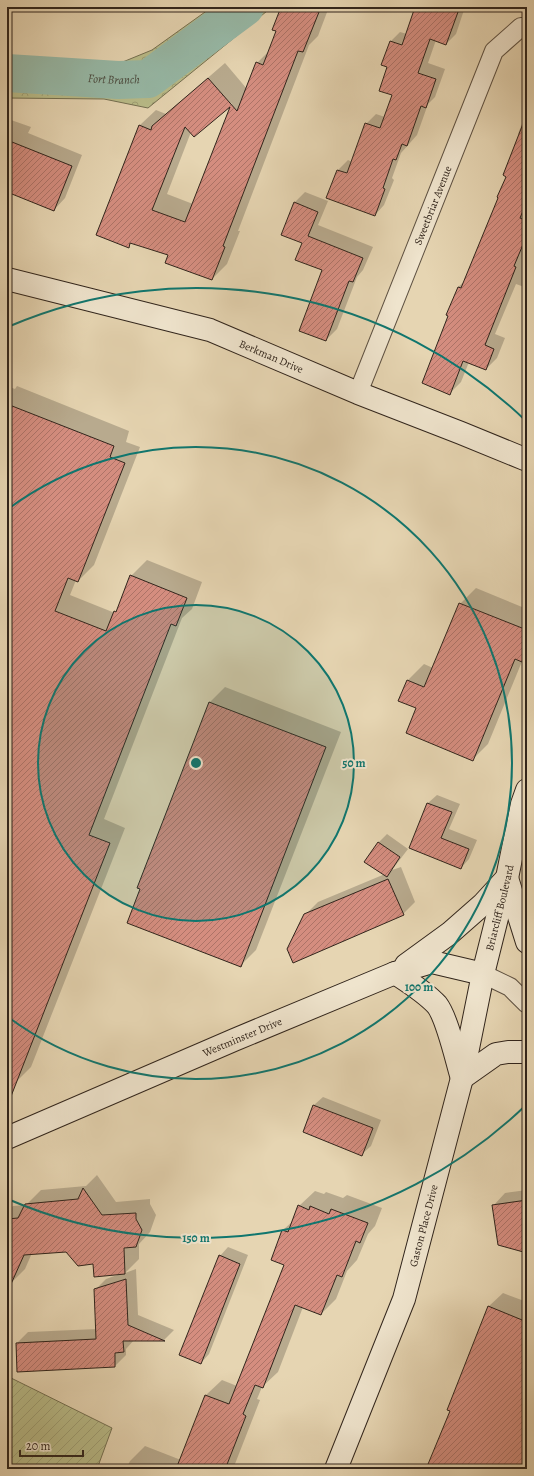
<svg xmlns="http://www.w3.org/2000/svg" width="534" height="1476" font-family="Alegreya,serif">
<style>
.forest{fill:url(#forest-crowns);stroke:#757052}
.garden{fill:url(#garden-furrows);stroke:#757052}
.shadow{fill:#0003;fill-rule:evenodd}
.lines{fill:none;stroke-linecap:round;stroke-linejoin:round}
.river{stroke:#97b9a7;stroke-width:38}
.building{fill:url(#building-hatch);stroke:#31251c;fill-rule:evenodd}
.street-casing{stroke:#5e5142;stroke-width:20}
.secondary-casing{stroke:#31251c;stroke-width:24}
.street{stroke:#efe4cd;stroke-width:18}
.secondary{stroke:#efe4cd;stroke-width:22}
.ring{fill:none;stroke:#0f766e;stroke-width:2}
.labels{text-anchor:middle;stroke-width:4;stroke-linejoin:round;paint-order:stroke}
.street-label{font-size:11px;fill:#31251c;stroke:#efe4cd}
.water-label{font-size:12px;font-style:italic;fill:#4a4a3f;stroke:#efe4cd}
.centre{fill:#0f766e;stroke:#efe4cd;stroke-width:2}
.ring-label{font-size:12px;text-anchor:middle;font-weight:bold;fill:#0f766e;stroke:#efe4cd;stroke-width:4;stroke-linejoin:round;paint-order:stroke}
</style>
<defs>
<pattern id="forest-crowns" width="20" height="18" patternUnits="userSpaceOnUse"><rect width="20" height="18" fill="#b9bc89"/><path d="M2 6a3 3 0 1 1 6 0M12 15a3 3 0 1 1 6 0" fill="none" stroke="#a0a176"/></pattern>
<pattern id="garden-furrows" width="10" height="10" patternUnits="userSpaceOnUse"><rect width="10" height="10" fill="#b9bc89"/><path d="M-1 1l2-2M0 10L10 0M9 11l2-2" fill="none" stroke="#a0a176"/></pattern>
<pattern id="building-hatch" width="6" height="6" patternUnits="userSpaceOnUse"><rect width="6" height="6" fill="#d48d7f"/><path d="M-1 1l2-2M0 6l6-6M5 7l2-2" fill="none" stroke="#ad7367"/></pattern>
</defs>
<rect width="100%" height="100%" fill="#e6d5b2"/>
<filter id="stains"><feTurbulence type="fractalNoise" baseFrequency=".005" numOctaves="4"/><feColorMatrix values="0 0 0 0 .2 0 0 0 0 .09 0 0 0 0 .02 0 0 0 .5 -.17"/></filter>
<radialGradient id="worn" r=".72"><stop offset=".6" stop-color="#630" stop-opacity="0"/><stop offset="1" stop-color="#630" stop-opacity=".3"/></radialGradient>
<path class="forest" d="M212 7H272L148 108 104 99 7 98V62L108 68 152 50Z"/>
<path class="garden" d="M7 1376 112 1428 97 1469H7Z"/>
<path class="shadow" d="M282 7H329L318 36 309 45 238 231H240L227 264 212 279 169 254 133 242 128 246 98 234 140 125 156 110 166 114 225 63 247 89 257 63 271 49 278 31ZM232 103 193 204 167 194 191 132 194 135Z
M416 7H465L456 34 446 44 436 40 428 63 445 69 435 97 428 104 417 135 401 153 392 178 394 180 384 205 375 215 328 197 338 170 348 160 352 162 366 124 376 114 385 117 393 95 388 66 391 41 400 32 407 34Z
M527 110V249L525 255 527 256V288L516 284 495 334 505 338 497 358 486 369 469 362 461 382 450 393V316L458 287 466 280 507 176 520 134H518Z
M11 120 31 127 28 133 82 155 65 198 54 210 7 189V123Z
M305 192 328 201 318 225 373 247 363 270 357 277 337 329 326 340 324 270 303 243 295 202Z
M7 386 15 389 17 386 129 431 126 442 140 447 94 565 78 581 76 580 70 595 115 613 119 608 131 576 147 560 202 582 192 609 182 618 104 819 125 828 31 1067 15 1083 7 1087Z
M476 588 527 609V656L523 659 488 744 472 760 418 708 400 700 408 680 424 664 433 668 460 604Z
M225 687 341 732 256 950 240 966 210 702Z
M437 795 460 804 449 829 477 840 469 859 461 868 410 848 428 803Z
M387 834 408 849 392 870 401 867 415 902 403 914 305 915 318 902 385 874 378 843Z
M323 1097 381 1120 371 1146 362 1154 304 1131 314 1105Z
M97 1175 116 1202 150 1199V1204L156 1215 150 1232 139 1244V1259L125 1273 136 1269 138 1315 174 1330 164 1340H134L126 1349V1355L115 1366 18 1371 17 1343 28 1332 97 1329 95 1290 106 1279 120 1274 66 1251 32 1253 25 1269 10 1284H7V1212L13 1206 26 1205 41 1190 86 1186Z
M527 1190V1252L493 1206 505 1193Z
M315 1191 324 1194 326 1192 343 1198 347 1195 382 1208 375 1226 368 1234 357 1260 347 1271 336 1299 321 1314 303 1307 278 1372 262 1387 257 1399 260 1400 233 1469H126L130 1461 145 1446 181 1460 206 1395 222 1380 237 1386 286 1265 272 1259 283 1230 294 1220 299 1206Z
M228 1247 248 1255 209 1354 201 1363 220 1256Z
M503 1293 527 1302V1469H428L451 1411 488 1307Z"/>
<g class="lines">
<path class="river" id="s1" d="M7 73 118 80 148 79 245 7"/>
</g>
<path class="building" d="M281 7H321L303 52 298 51 223 246 225 247 212 280 165 263 168 255 130 243 129 248 96 235 139 125 151 130 152 126 208 78 237 111 256 62 263 65 276 31 272 30ZM230 107 185 222 152 210 185 127 194 137Z
M415 7H444L458 12 446 45 430 39 418 73 436 79 426 108 421 106 407 146 402 144 396 160 393 159 383 188 385 189 375 216 326 198 337 170 347 173 365 123 380 128 392 95 379 91 387 67 381 65 390 41 402 45Z
M526 116H527V201L520 218 527 221V235L514 266 516 267 485 345 494 349 486 370 463 361 450 395 422 383 448 316 446 315 458 287 461 288 498 198 497 197 506 177 503 175Z
M7 140 72 166 54 211 7 192Z
M294 202 318 212 308 236 363 258 353 282 349 281 326 341 299 331 322 270 295 260 302 243 281 235Z
M7 404 114 446 110 457 125 463 78 582 68 578 55 611 106 631 114 611 116 612 130 575 187 598 176 626 171 624 89 835 110 843 8 1104 7 1103Z
M459 603 527 630V650L522 662 515 659 473 761 406 733 416 708 398 701 407 680 424 687Z
M209 702 326 747 241 967 127 923 140 889 137 888Z
M427 803 452 812 441 838 469 849 461 869 409 848Z
M378 842 400 857 387 877 364 862Z
M388 879 404 915 293 963 287 949 304 914Z
M313 1105 373 1128 362 1156 303 1132Z
M83 1188 102 1215 136 1213V1219L142 1230 136 1247 124 1248 125 1274 94 1277 93 1264 78 1266 66 1252 24 1255 7 1293V1219L18 1218 25 1204 78 1199Z
M527 1200V1253L498 1245 492 1205Z
M298 1205 309 1210 310 1206 329 1214 331 1209 368 1223 360 1243 356 1241 342 1277 337 1275 321 1315 295 1305 263 1388 255 1385 243 1414 246 1416 226 1467 222 1465 220 1469H176L205 1395 229 1404 284 1265 271 1260 282 1230 288 1232Z
M219 1255 240 1264 201 1364 179 1355Z
M126 1279 128 1325 165 1341H123L124 1352 115 1353V1367L17 1372 16 1343 96 1339 94 1289Z
M488 1306 527 1322V1469H426L450 1411 447 1410Z"/>
<g class="lines">
<defs>
<g id="street">
<path id="s2" d="M358 393 494 51 521 27H527"/>
<path d="M483 974 510 987 527 1004"/>
</g>
<g id="secondary">
<path id="s3" d="M7 279 210 330 358 393 461 433 527 460"/>
<path d="M507 878 527 942"/>
<path d="M406 965 450 933 483 904 505 880"/>
<path d="M395 973C410 983 425 992 437 1005 447 1018 456 1058 461 1075"/>
<path d="M462 1078 496 1054 508 1052H527"/>
<path id="s4" d="M7 1138 234 1040 395 973 432 962 483 974"/>
<path id="s5" d="M336 1469 404 1299 462 1078 483 974 507 878 522 804 527 790"/>
</g>
</defs>
<use href="#street" class="street-casing"/>
<use href="#secondary" class="secondary-casing"/>
<use href="#street" class="street"/>
<use href="#secondary" class="secondary"/>
</g>
<circle cx="196" cy="763" r="158" fill="#0f766e" fill-opacity=".12"/>
<g class="ring">
<circle cx="196" cy="763" r="158"/>
<path d="M8 509A316 316 0 1 1 8 1017"/>
<path d="M526 1105A475 475 0 0 1 10 1200M10 326A475 475 0 0 1 526 421"/>
</g>
<g class="labels">
<g class="street-label">
<text dy="4" stroke="none"><textPath href="#s2" startOffset="202">Sweetbriar Avenue</textPath></text>
<text dy="4" stroke="none"><textPath href="#s3" startOffset="276">Berkman Drive</textPath></text>
<text dy="4" stroke="none"><textPath href="#s5" startOffset="586">Briarcliff Boulevard</textPath></text>
<text dy="4" stroke="none"><textPath href="#s4" startOffset="256">Westminster Drive</textPath></text>
<text dy="4" stroke="none"><textPath href="#s5" startOffset="259">Gaston Place Drive</textPath></text>
</g>
<g class="water-label">
<text dy="4" stroke="none"><textPath href="#s1" startOffset="107">Fort Branch</textPath></text>
</g>
</g>
<circle cx="196" cy="763" r="6" class="centre"/>
<g class="ring-label">
<text x="354" y="767">50 m</text>
<text x="419" y="991">100 m</text>
<text x="196" y="1242">150 m</text>
</g>
<rect width="534" height="1476" fill="none" stroke="#e6d5b2" stroke-width="24"/>
<rect x="8" y="8" width="518" height="1460" fill="none" stroke="#31251c" stroke-width="2"/>
<rect x="12" y="12" width="510" height="1452" fill="none" stroke="#31251c"/>
<path d="M20 1450v6h63v-6" fill="none" stroke="#31251c" stroke-width="2"/>
<text x="26" y="1450" font-size="12" fill="#31251c" stroke="#efe4cd" stroke-width="3" paint-order="stroke">20 m</text>
<rect width="100%" height="100%" filter="url(#stains)"/>
<rect width="100%" height="100%" fill="url(#worn)"/>
</svg>
